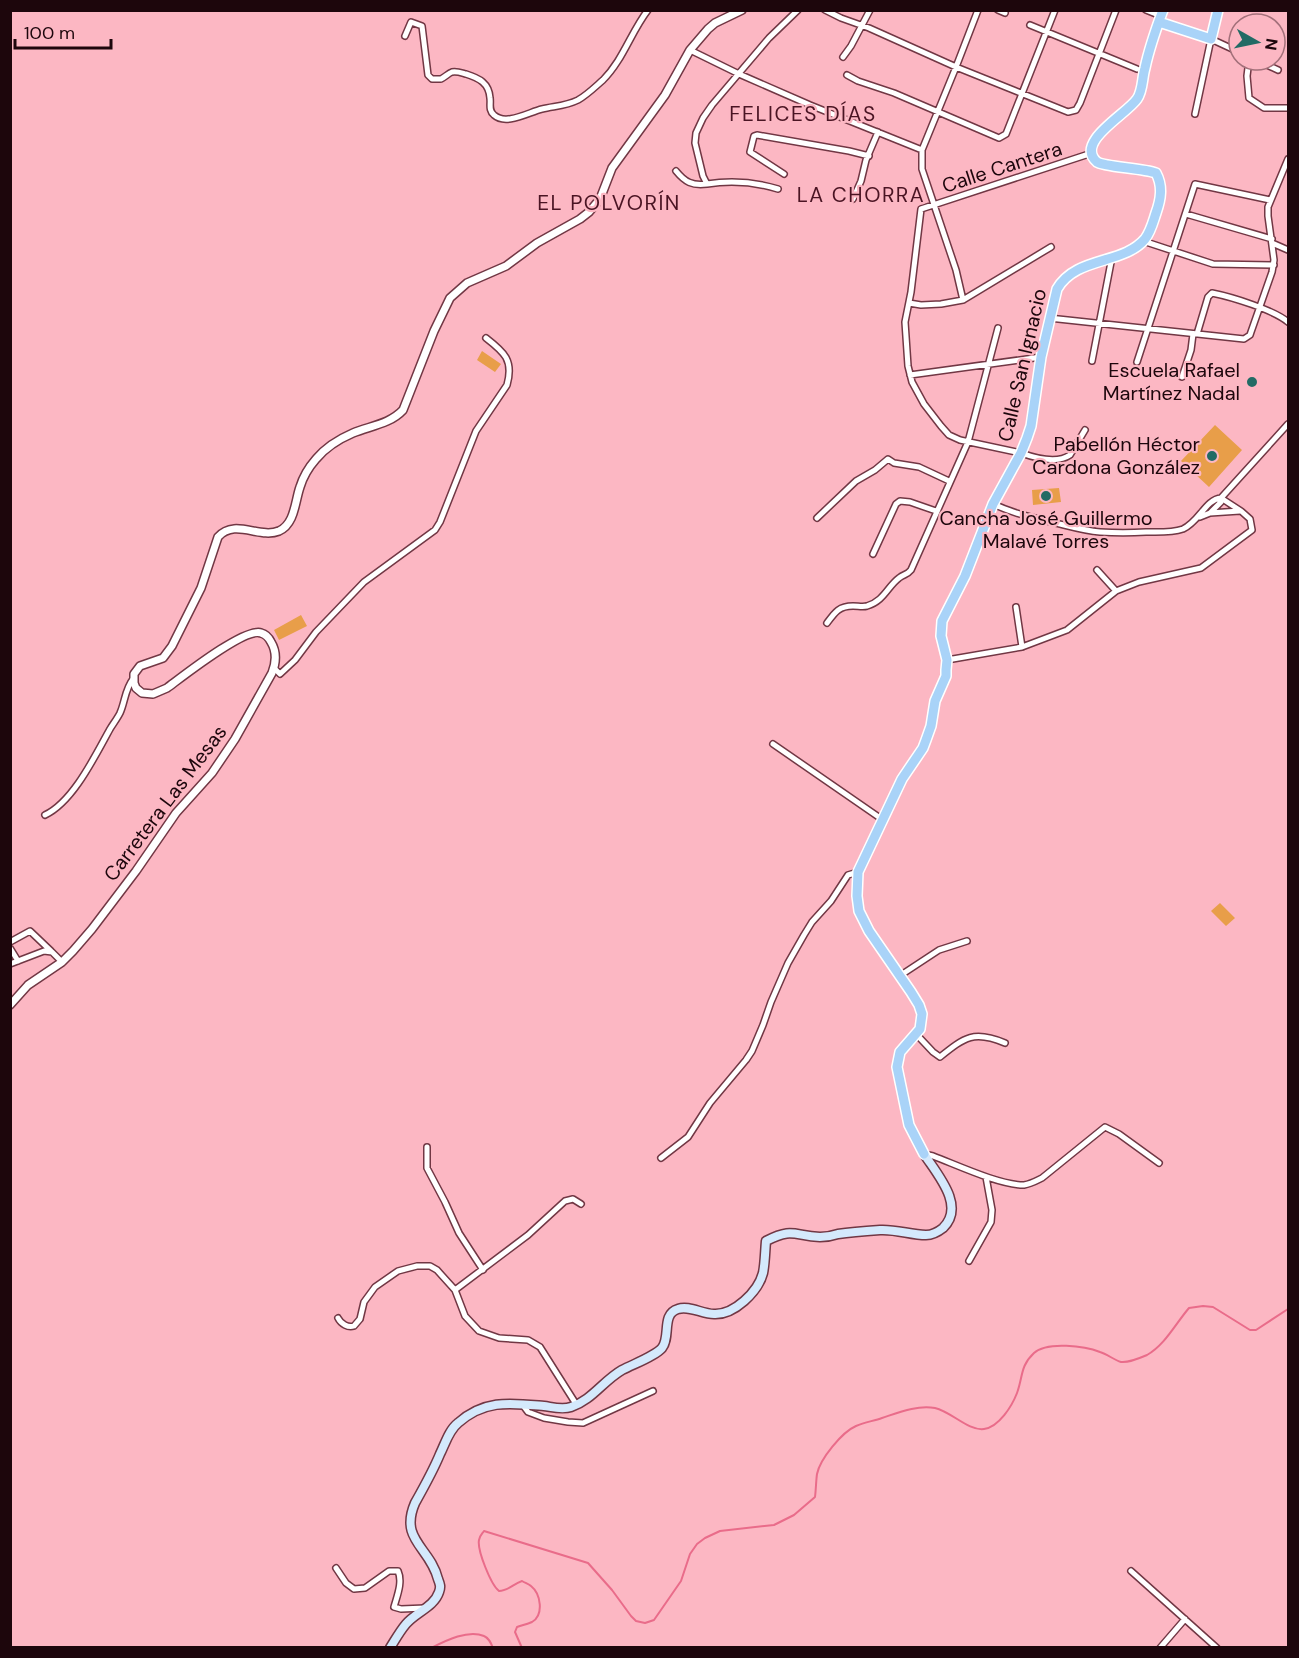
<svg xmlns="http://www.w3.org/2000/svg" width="1299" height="1658" font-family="'DM Sans',sans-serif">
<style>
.pitch{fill:#e89e49}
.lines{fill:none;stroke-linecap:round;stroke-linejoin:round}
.stream{stroke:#e96c8a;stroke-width:2}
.minor-casing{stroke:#713744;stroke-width:8}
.tertiary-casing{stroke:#713744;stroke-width:10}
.secondary-casing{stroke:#713744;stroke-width:11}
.primary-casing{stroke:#fff;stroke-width:12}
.minor{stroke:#fff;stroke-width:5}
.tertiary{stroke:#fff;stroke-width:7}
.secondary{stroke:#d4e9fc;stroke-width:8}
.primary{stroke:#a9d3f8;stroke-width:9}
.poi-dot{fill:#226b65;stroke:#fcb7c3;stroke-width:2}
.labels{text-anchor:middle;stroke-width:4.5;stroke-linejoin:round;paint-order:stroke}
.street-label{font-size:20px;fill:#1d060c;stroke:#fcb7c3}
.poi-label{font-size:20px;fill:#1d060c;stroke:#fcb7c3;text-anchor:end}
.neighbourhood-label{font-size:21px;letter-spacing:1.5px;fill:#4a1423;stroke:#fcb7c3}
</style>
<rect width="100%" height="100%" fill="#fcb7c3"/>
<path class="pitch" d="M482 351 501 364 495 372 477 360Z
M1215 425 1242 450 1209 487 1181 461Z
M1059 488 1061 502 1033 505 1032 490Z
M301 615 307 626 279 640 274 630Z
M1220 903 1235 918 1226 926 1211 911Z"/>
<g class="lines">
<path class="stream" d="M431 1648C445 1641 468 1629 484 1636 489 1638 491 1643 493 1648
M522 1648 515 1632 517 1627C522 1625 528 1624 532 1622 544 1615 541 1594 531 1586 529 1584 525 1583 522 1581 513 1584 508 1591 499 1591 491 1585 477 1550 479 1540 480 1535 482 1534 484 1531L588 1563 612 1590 631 1616 636 1621 645 1623 654 1620 681 1581 690 1554 697 1544 705 1538 720 1531 774 1525 794 1515 815 1497C816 1489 816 1481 817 1474 820 1459 842 1432 856 1426 865 1422 874 1421 882 1418 900 1412 917 1405 935 1408 952 1412 968 1431 984 1429 999 1427 1012 1406 1017 1393 1023 1377 1020 1366 1034 1353 1047 1341 1085 1346 1100 1352 1107 1354 1114 1360 1121 1362 1129 1363 1140 1358 1147 1355 1165 1345 1176 1323 1189 1308L1203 1306 1213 1307 1250 1330H1256L1288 1309"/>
<defs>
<path id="minor" d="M825 10 841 18 869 28 956 67 1068 112 1076 110 1080 103 1116 10
M998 10 1005 13
M1146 10 1161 16
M1030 25 1137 69
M405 36 411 22 422 26 428 75 432 79H441C445 77 449 73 452 72 457 71 462 73 466 74 479 78 489 83 490 98 491 104 488 110 494 115 506 126 529 112 542 109 555 106 566 106 578 100 587 95 595 87 603 80 623 60 631 32 648 10
M690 50 739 74 810 105 922 150
M843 57 851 46 870 10
M1249 60 1247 76 1249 98 1264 108H1288
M1256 60 1278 70
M847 75 858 81 894 93 999 138 1006 134 1055 10
M1195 114 1211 39 1239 52
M676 171C685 182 692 186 707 184
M784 174 750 152 754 136 757 135 849 151 869 156
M778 189C755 182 732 180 707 184L703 176 695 143 696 133 703 118 712 105 769 38 798 10
M853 199 861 181 866 160 878 132
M1186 214 1272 239
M1143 241 1213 264 1274 265
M1272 243 1288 250
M963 300 956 270 922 169V150L956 67 978 10
M909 303 921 305 941 304 963 300 1051 247
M1049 318 1244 339 1250 335 1251 332 1272 272 1274 260 1268 216V207L1288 159
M1197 334 1208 297 1212 293C1232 297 1274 310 1288 322
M1092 361 1112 257
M1137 362 1195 184 1270 200
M910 375 1041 357
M1182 377 1191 350 1193 334
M1085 430 1070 455C1057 464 1035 458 1021 453L960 440 949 435 941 426 924 404 912 382 908 366 905 322 911 292 921 209 1092 153
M993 504C1017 515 1038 519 1064 525 1076 528 1088 531 1100 532 1115 533 1131 533 1146 532 1158 532 1171 533 1183 529 1199 522 1206 499 1221 498
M1210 513 1240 511
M1200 517 1210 513 1221 502V498L1288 424
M817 518 856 481 875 470 888 459 894 463 919 467 949 481
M873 554 896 504 900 501 910 502 936 511
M1097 570 1116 591
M1016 607 1022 647
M827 623C835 612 839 606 853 606 858 606 863 607 867 606 884 601 888 586 899 578 904 574 907 575 911 570L968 442 998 328
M947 660 1022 647 1067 630 1116 591 1139 582 1201 568 1252 530 1250 519 1241 511 1221 498
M274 668 280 674 295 660 316 632 364 582 435 530 440 522 476 431 507 385C514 360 504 352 486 338
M773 744 883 820
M45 815C73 802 95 756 110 729 113 724 117 719 120 713 125 702 125 689 133 679
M10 942 30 931 51 951
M10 948 18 961
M10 964 44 951 52 952 62 962
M901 975 939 950 967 941
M917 1035 933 1052 940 1057C965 1037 974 1030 1005 1043
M427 1147V1168L445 1202 459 1233 483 1270
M924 1154 933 1156C957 1165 999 1185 1024 1185 1031 1184 1036 1181 1042 1178L1105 1127 1119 1134 1159 1163
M661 1158 688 1137 710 1103 746 1060 752 1051 763 1025 771 1002 788 963 804 935 812 922 831 901 848 875 858 872
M969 1261 991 1222 992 1210 986 1177
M455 1290 528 1235 565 1201 573 1199 581 1204
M338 1318C341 1324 348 1328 354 1326L360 1319 364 1302 375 1287 398 1271 417 1266H430L437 1270 455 1290 465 1316 479 1331 499 1338 528 1340 540 1347 576 1404
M522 1404 528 1412 544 1418 568 1422 583 1423 653 1391
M336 1568 346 1583 354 1589 365 1588 389 1571H398C403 1582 397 1596 394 1607L401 1609 425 1608
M1131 1571 1217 1648
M1160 1648 1185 1619"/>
<path id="tertiary" d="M10 1005 28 985 62 962 73 951 92 929 136 871 176 813 212 773 235 739 272 673C276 663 277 652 271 642 269 638 265 634 261 633 245 627 182 677 167 688L153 694 142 693 136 688 134 683V674L140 666 163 658 172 646 201 588 218 537C235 518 259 539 279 531 295 524 295 501 300 487 303 477 309 467 316 459 326 447 339 439 353 433 370 426 390 424 403 410L434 331 450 298 467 283 506 266 537 243 580 219 589 212 600 199 612 168 665 95 690 50 708 29 715 23 742 10"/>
<path id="secondary" d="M390 1648C395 1640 400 1631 406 1624 416 1612 434 1607 439 1592 441 1587 440 1584 438 1579 430 1547 399 1540 415 1503 424 1487 433 1471 440 1454 445 1444 449 1430 458 1423 485 1399 511 1403 544 1406 552 1407 562 1410 571 1407 592 1400 603 1381 622 1370 633 1364 654 1357 662 1348 671 1337 661 1314 678 1309 689 1305 702 1314 714 1314 734 1315 758 1292 763 1273 765 1263 765 1252 766 1241 793 1227 794 1236 820 1237 826 1237 832 1236 838 1234 852 1232 866 1231 880 1230 896 1229 911 1235 926 1235 932 1235 938 1232 943 1228 966 1206 937 1174 924 1154"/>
<path id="primary" d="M1159 22 1211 39 1218 10
M924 1154 909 1125 897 1067 900 1052 920 1029 922 1014 919 1005 911 992 869 931 859 911 857 896 858 872 902 779 923 748 926 740 931 726 935 701 946 676V670L947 660 941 636 942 621 965 576 993 504 1021 453 1027 438 1031 426 1041 357 1057 289C1076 256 1123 265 1145 239 1151 231 1153 222 1156 213 1161 199 1163 186 1156 173 1143 168 1104 167 1097 162 1074 142 1127 114 1137 99 1143 91 1142 78 1145 68 1149 49 1156 29 1163 10"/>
</defs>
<use href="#minor" class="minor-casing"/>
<use href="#tertiary" class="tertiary-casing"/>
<use href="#secondary" class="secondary-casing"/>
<use href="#primary" class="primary-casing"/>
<use href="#minor" class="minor"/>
<use href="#tertiary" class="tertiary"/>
<use href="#secondary" class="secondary"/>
<use href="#primary" class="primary"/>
</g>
<g class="poi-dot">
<circle cx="1252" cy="382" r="6"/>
<circle cx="1212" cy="456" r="6"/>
<circle cx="1046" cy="496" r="6"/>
</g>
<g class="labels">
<g class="street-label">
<text transform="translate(1002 167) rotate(-18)" y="7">Calle Cantera</text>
<text transform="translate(1022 365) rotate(-77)" y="7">Calle San Ignacio</text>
<text transform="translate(165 803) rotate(-53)" y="7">Carretera Las Mesas</text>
</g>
<g class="poi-label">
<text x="1240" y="377">Escuela Rafael<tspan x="1240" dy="23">Martínez Nadal</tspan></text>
<text x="1200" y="451">Pabellón Héctor<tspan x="1200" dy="23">Cardona González</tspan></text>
<text x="1046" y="525" text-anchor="middle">Cancha José Guillermo<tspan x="1046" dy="23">Malavé Torres</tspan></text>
</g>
<g class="neighbourhood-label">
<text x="803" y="121">FELICES DÍAS</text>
<text x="861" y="202">LA CHORRA</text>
<text x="609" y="210">EL POLVORÍN</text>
</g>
</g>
<rect width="1299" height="1658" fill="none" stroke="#1d060c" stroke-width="24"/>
<g transform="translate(1257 42) rotate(99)"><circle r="28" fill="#fcb7c3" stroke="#a3707a" stroke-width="1.5"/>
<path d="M0-4.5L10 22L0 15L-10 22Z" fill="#226b65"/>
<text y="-9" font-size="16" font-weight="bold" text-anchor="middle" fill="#1d060c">N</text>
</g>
<path d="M15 39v9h96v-9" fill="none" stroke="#1d060c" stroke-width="3"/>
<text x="24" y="39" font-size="18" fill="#1d060c" stroke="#fcb7c3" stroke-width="4.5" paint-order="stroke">100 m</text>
</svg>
